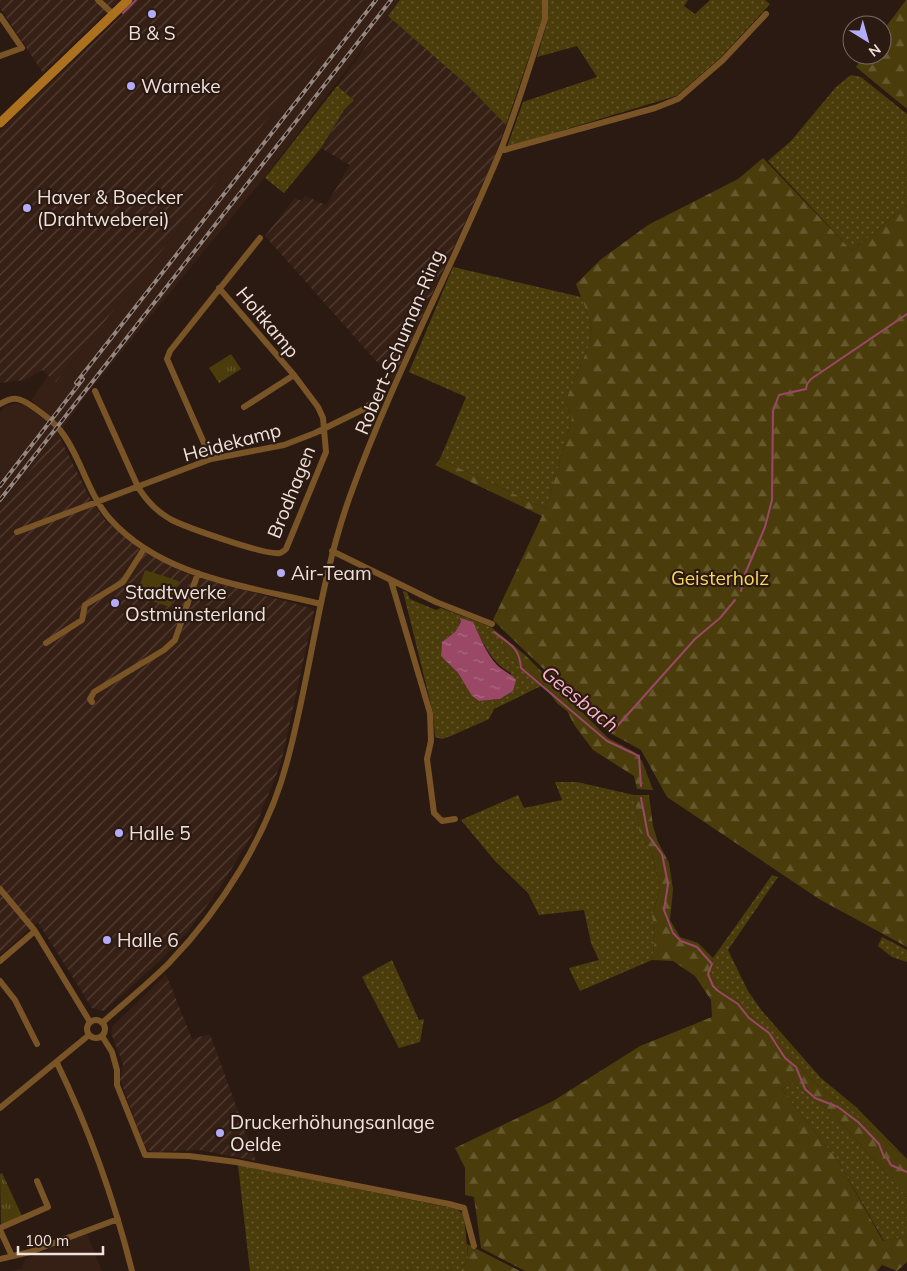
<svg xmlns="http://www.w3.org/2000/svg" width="907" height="1271" font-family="Mulish,sans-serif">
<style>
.built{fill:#361f14}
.industrial{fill:url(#industrial-furrows)}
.grass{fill:url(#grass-dots);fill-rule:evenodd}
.forest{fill:url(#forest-firs)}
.park{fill:url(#park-tufts)}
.pitch{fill:#4b3d0b}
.water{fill:url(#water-ripples)}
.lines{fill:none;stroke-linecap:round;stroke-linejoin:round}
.stream{stroke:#9a4866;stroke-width:2}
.minor{stroke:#795427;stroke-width:6}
.secondary{stroke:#ac711f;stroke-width:9}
.rail-casing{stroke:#94857f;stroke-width:4}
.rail{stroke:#2b1a12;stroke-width:2;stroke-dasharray:5.5;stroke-linecap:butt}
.poi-dot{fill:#b3adf9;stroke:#2b1a12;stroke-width:2}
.labels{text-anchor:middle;stroke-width:4.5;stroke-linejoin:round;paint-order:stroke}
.poi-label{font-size:19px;fill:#efe2dd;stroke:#2b1a12;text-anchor:start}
.street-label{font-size:19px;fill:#efe2dd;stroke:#2b1a12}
.park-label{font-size:19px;fill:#fad75e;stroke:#2b1a12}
.water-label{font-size:20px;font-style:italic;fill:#fab3c9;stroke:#2b1a12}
</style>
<defs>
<pattern id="industrial-furrows" width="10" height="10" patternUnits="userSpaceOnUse" patternTransform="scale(1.25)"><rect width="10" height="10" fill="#361f14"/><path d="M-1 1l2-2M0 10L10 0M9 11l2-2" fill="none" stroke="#533f36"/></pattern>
<pattern id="grass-dots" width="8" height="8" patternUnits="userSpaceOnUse" patternTransform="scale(1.25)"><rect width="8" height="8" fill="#4b3d0b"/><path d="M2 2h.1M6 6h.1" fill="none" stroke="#65592e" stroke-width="1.8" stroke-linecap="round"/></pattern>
<pattern id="forest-firs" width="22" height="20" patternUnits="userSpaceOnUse" patternTransform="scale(1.25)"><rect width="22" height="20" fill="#4b3d0b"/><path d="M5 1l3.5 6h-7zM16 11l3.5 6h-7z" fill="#65592e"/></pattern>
<pattern id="park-tufts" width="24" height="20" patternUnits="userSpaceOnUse" patternTransform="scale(1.25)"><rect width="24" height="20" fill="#4b3d0b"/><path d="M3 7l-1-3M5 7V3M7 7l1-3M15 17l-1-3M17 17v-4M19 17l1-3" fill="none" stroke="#65592e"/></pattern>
<pattern id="water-ripples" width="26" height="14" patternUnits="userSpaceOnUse" patternTransform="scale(1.25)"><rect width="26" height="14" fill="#9a4866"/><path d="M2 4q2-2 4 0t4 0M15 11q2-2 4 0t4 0" fill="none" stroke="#ad6b83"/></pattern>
</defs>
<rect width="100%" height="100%" fill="#2b1a12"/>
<path class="built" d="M363 0H400L265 177 87 394 63 428 31 400 48 375 57 381Z
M16 403 28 406 56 430 52 435 53 440 0 510V412L4 407Z
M87 1233 102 1271H10L22 1268 25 1259Z"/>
<path class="industrial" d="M0 0H119L43 73 0 8Z
M138 0H363L56 382 42 370 25 380 0 383V130Z
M388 16 466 84 506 125 492 163 393 380 265 236 295 198 302 201 305 196 326 205 350 165 321 148 344 110 354 100 337 86Z
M56 430 90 498 104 519 141 551 192 576 311 608 314 612 281 763 252 835 219 889 187 933 162 959 104 1011 92 1008 38 922 0 955V510L53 440 52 435Z
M166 974 192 1039 210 1034 256 1161 199 1150 152 1152 145 1148 120 1079 123 1064 111 1033 112 1027Z"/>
<path class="grass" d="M400 0H543L542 19 506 125 466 84 388 16Z
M548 0H688L684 6 695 14 710 0H765L770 4 720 58 676 96 507 147 523 102 597 77 577 46 537 57 548 20Z
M851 75 861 77 907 114V205L852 251 768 161 791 141 836 87Z
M337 86 354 100 344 110 321 148 284 193 265 178Z
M453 267 581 297 592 325 590 343 565 402 572 418 546 509 440 459 466 397 409 372Z
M403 591 407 592 410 599 436 610 441 608 491 627 502 636 506 655 543 685 494 709 489 719 451 736 442 739 435 737 433 713ZM460 619 473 623C484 643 490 662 511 673L513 691 500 699 479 701 472 696 458 673 441 656 442 642 455 632 461 622Z
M555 782H577L634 795 639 830 652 853 660 888 652 916 655 939 652 960 580 991 569 968 599 960 591 943 584 910 539 915 528 893 495 861 461 820 518 795 524 808 562 800Z
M772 875 778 877 728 950 748 991 762 1011 821 1078 856 1107 907 1159 812 1080 736 1000 717 987 711 976 713 958Z
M882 937 907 950V962L892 957 878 946Z
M392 960 419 1020 424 1019 420 1042 399 1048 362 977Z
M792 1082 833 1114 907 1197V1236L884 1241 838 1161 782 1090Z
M238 1165 457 1209 464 1215 468 1258 461 1271H250Z"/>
<path class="forest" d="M906 0H907V109L856 67 865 55H882V32Z
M763 158 852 251 907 205V947L819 899 667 797 641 750 610 733 493 620 542 516 435 465 440 459 546 509 572 418 565 402 590 343 592 325 576 284 600 260 648 225 738 179Z
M502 636 524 654 608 738 634 752 642 761 653 790 637 789 634 776 593 750 575 726 567 711 558 704 543 685 506 655Z
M634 795H649L653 826 658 842 669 863 673 889 670 920 680 937 698 943 713 958 711 976 717 987 736 1000 812 1080 907 1159V1197L833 1114 792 1082 782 1090 838 1161 883 1241 907 1236V1262L897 1271 882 1265 877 1271H525L481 1248 474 1197 465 1195V1168L455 1148 553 1101 640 1046 712 1017 711 1000 695 976 673 961 652 960 655 939 652 916 660 888 652 853 639 830Z
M467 1244 520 1271H461L468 1258Z"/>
<path class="park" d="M231 354 241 369 219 383 209 368Z
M2 1173 22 1216 1 1225 0 1174Z"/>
<path class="pitch" d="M145 570 179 581 170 607 136 596Z"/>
<path class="water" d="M460 618 473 622C480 636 486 654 497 665 503 671 510 673 516 680L513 691 500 699 479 701 472 696 458 673 441 656 442 642 455 632 461 622Z"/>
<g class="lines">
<path class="stream" d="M123 13 136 0
M741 591 745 574 765 527 772 500 773 411 779 395 806 389 807 384 811 379 907 314
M494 632C510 645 519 646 521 668L607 741 639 756 641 786
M612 732 695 639 720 618 735 600
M641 798 648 835 662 854 668 884 664 910 673 933 681 941 697 947 712 964 708 974 713 986 718 991 738 1004 749 1018 769 1033 785 1058 796 1067 805 1089 815 1098 838 1107 858 1122 879 1144 884 1157
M887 1158 891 1165 907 1172"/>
<path class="minor" d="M98 0 114 15
M0 16 22 48 0 56
M501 149 504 150 655 108 678 99 723 60 766 14
M95 391 138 487C146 500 156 511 170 519 185 527 267 556 280 553 281 553 285 550 286 549L326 452 323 418 318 407 294 375 219 288
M0 404C5 401 11 398 17 399 27 400 54 422 60 430 81 456 87 493 110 519 163 578 248 586 321 604
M244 407 294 375
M211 459 167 359 170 351 260 238
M17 532 211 459 284 445 315 433 364 409 370 404
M332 551 436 602 492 624
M391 581 430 713 431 741 427 759 434 813 442 821 455 819
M46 643 82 620 85 605 123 582 144 549
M92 702 90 699 94 692 164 650 175 640 198 573
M0 889 35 931 90 1022
M0 961 35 931
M0 981 15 1000 37 1044
M87 1029a9 9 0 1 1 18 0a9 9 0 1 1-18 0Z
M102 1023C124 1003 148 984 169 963 221 909 268 835 287 762 311 674 319 582 350 496 393 376 454 264 502 147 518 105 531 62 545 19V0
M102 1036 112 1052 117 1070V1085L145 1155 189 1156 236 1162 449 1204 464 1208 474 1246
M57 1063C89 1129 114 1199 132 1271
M0 1108 89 1035
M0 1228 48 1207 37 1181
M0 1230 12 1256
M0 1259 30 1252 118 1219"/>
<path class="secondary" d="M0 123 128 0"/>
<defs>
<path id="rail" d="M76 383 376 0
M0 486 83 379
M0 500 391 0"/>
</defs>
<use href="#rail" class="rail-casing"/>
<use href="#rail" class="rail"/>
</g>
<g class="poi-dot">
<circle cx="152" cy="14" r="5"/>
<circle cx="131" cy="86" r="5"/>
<circle cx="27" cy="208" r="5"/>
<circle cx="281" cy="573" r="5"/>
<circle cx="115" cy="603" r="5"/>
<circle cx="119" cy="833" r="5"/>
<circle cx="107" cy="940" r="5"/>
<circle cx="220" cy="1133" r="5"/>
</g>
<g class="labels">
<g class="poi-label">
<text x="152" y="40" text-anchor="middle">B &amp; S</text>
<text x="141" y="93">Warneke</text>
<text x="37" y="204">Haver &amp; Boecker<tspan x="37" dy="22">(Drahtweberei)</tspan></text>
<text x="291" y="580">Air-Team</text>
<text x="125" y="599">Stadtwerke<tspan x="125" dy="22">Ostmünsterland</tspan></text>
<text x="129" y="840">Halle 5</text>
<text x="117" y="947">Halle 6</text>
<text x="230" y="1129">Druckerhöhungsanlage<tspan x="230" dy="22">Oelde</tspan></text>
</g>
<g class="street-label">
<text transform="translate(268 322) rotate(50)" y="7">Holtkamp</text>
<text transform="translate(399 342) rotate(-67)" y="7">Robert-Schuman-Ring</text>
<text transform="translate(232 442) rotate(-15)" y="7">Heidekamp</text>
<text transform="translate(291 492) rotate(-68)" y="7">Brodhagen</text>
</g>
<g class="park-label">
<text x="720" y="585">Geisterholz</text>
</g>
<g class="water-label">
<text transform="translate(580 699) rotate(39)" y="7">Geesbach</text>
</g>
</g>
<g transform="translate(867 40) rotate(143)"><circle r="24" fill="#2b1a12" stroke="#796a63"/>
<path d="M0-4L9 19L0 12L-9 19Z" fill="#b3adf9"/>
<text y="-8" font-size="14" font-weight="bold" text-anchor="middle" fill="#efe2dd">N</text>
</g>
<path d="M18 1246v8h85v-8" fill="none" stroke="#efe2dd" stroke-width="2.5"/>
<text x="25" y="1246" font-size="15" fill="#efe2dd" stroke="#2b1a12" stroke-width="4" paint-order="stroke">100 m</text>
</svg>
